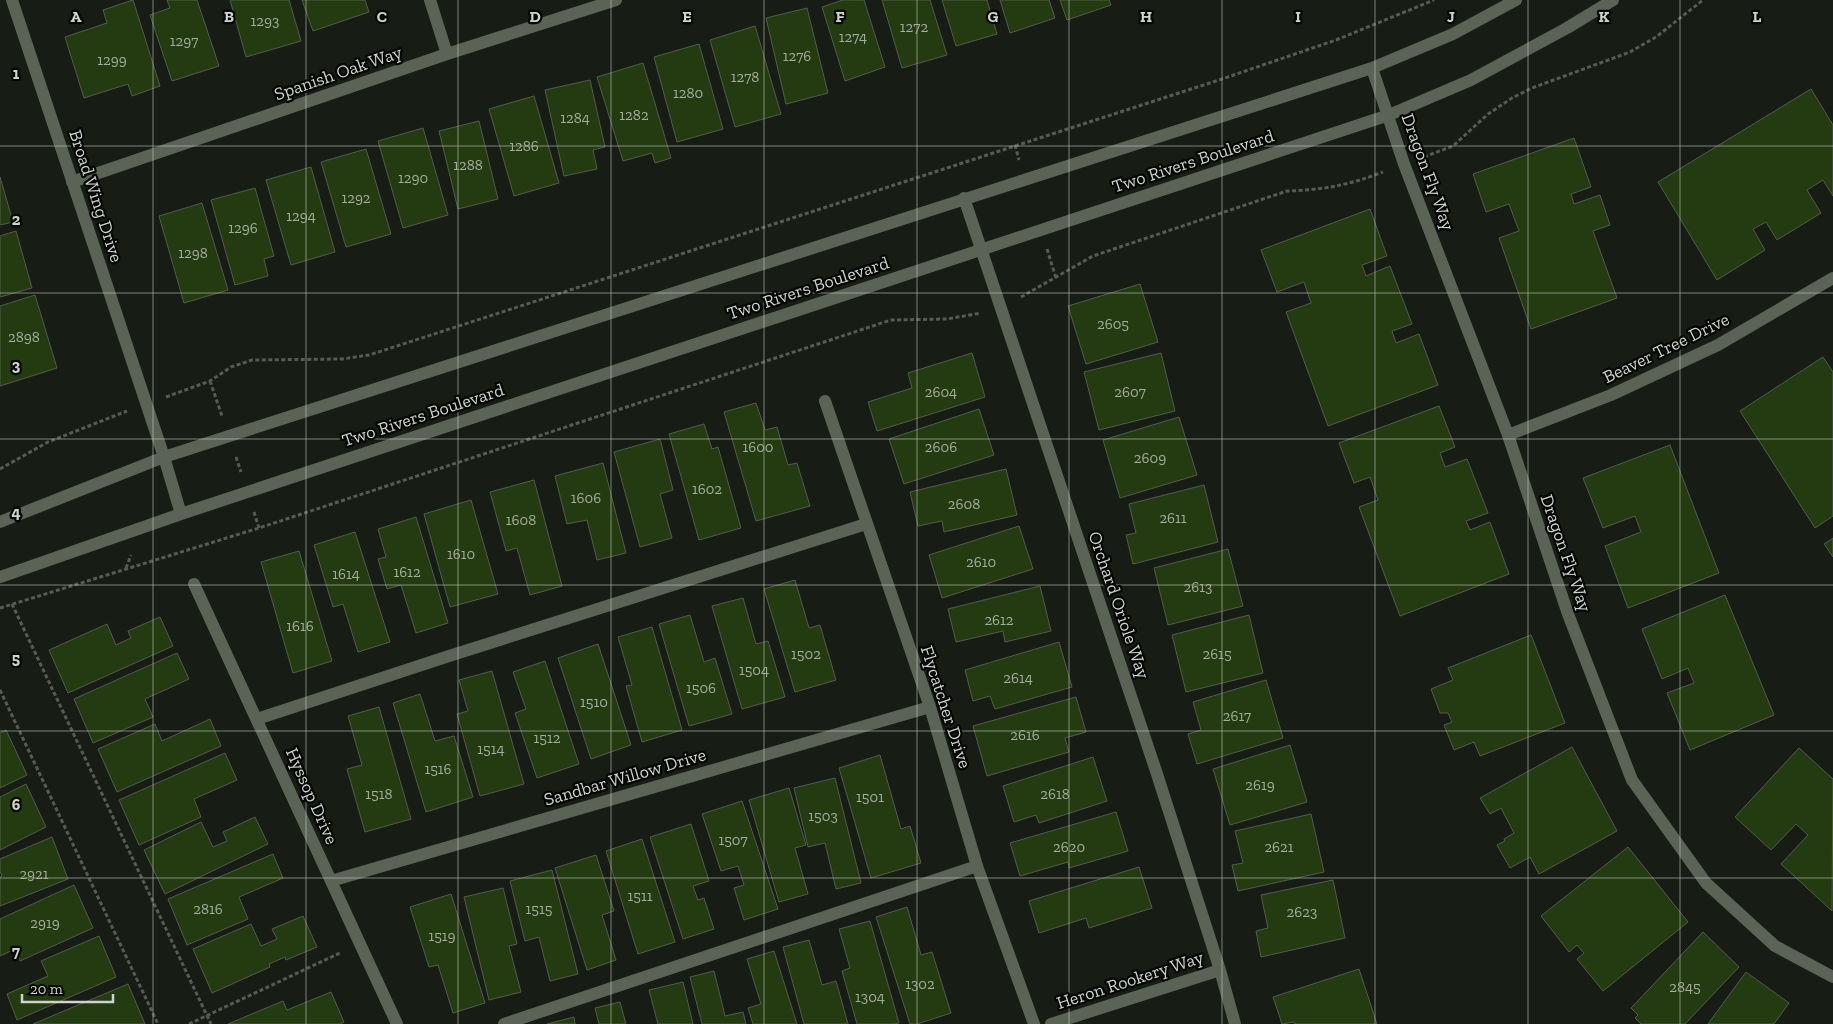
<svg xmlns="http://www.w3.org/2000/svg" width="1833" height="1024" font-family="'Zilla Slab',serif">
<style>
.building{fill:#243b11;stroke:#545b4f}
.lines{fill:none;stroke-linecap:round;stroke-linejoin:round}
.path{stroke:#565c54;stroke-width:3;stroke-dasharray:4 2.5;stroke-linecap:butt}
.lane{stroke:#5b6256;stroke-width:12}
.street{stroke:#5b6256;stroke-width:12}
.grid{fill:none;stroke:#cfd3cd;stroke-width:1;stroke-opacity:0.55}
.labels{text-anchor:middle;stroke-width:4.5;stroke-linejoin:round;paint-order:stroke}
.number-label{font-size:15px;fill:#a4ad9e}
.street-label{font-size:18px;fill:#cfd3cd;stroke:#050704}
.grid-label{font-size:16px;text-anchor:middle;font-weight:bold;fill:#cfd3cd;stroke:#050704;stroke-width:4.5;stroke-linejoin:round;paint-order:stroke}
</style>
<rect width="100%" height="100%" fill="#171d14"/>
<path class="building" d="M133 0 160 86 132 96 128 84 84 98 65 37 107 23 103 10Z
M167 0H197L219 66 172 81 150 15 170 8Z
M230 0H289L301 41 246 57Z
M302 0H365L369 12 313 31Z
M843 0H864L885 67 845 81 822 7Z
M882 0H930L947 55 902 68Z
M942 0H987L997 34 956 46Z
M1000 0H1049L1055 18 1010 33Z
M1060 0H1109L1111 5 1067 20Z
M807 8 828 93 786 104 766 18Z
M755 26 781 114 735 127 710 40Z
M699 44 723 129 677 142 654 57Z
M643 63 671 158 655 163 652 153 623 161 597 77Z
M590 80 605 147 593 150 597 169 564 176 545 90Z
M1811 89 1833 125V196L1823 180 1807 190 1821 213 1777 240 1766 222 1753 229 1765 250 1717 280 1658 182Z
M534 96 559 183 514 196 489 109Z
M479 121 498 199 458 209 439 131Z
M423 128 448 215 403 228 378 141Z
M1574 138 1591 187 1571 194 1574 204 1600 195 1610 225 1593 231 1617 298 1531 329 1499 238 1519 231 1509 204 1486 212 1473 174Z
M366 149 391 234 346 247 321 162Z
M311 167 335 252 291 265 266 180Z
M0 177 13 222 0 225Z
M255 188 274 256 264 259 268 276 235 285 211 200Z
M202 203 228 290 184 303 159 216Z
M1370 209 1387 256 1362 265 1366 276 1390 266 1412 324 1392 331 1396 343 1419 334 1438 385 1328 426 1286 312 1311 303 1304 282 1277 292 1261 250Z
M16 231 32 288 0 297V236Z
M1140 284 1158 342 1086 364 1068 306Z
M35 295 57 368 0 386V306Z
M972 353 985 397 877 431 868 402 912 388 908 373Z
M1161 353 1175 411 1099 430 1084 372Z
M1823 357 1833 372V516L1815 528 1740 411Z
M756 403 765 430 777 427 788 465 797 463 810 506 756 521 724 412Z
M1439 406 1455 447 1440 453 1445 467 1467 459 1488 513 1466 521 1470 530 1490 522 1509 574 1400 616 1359 507 1378 500 1370 477 1354 483 1339 443Z
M979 409 994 455 904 484 889 439Z
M1179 417 1197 475 1120 498 1103 440Z
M704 424 712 449 718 447 741 528 699 540 669 434Z
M660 439 673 490 660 494 672 538 640 547 614 452Z
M1670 445 1719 573 1628 608 1605 546 1641 532 1635 516 1603 528 1583 478Z
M603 463 626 553 597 560 587 520 567 524 555 476Z
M1006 469 1017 515 944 532 942 521 918 526 910 492Z
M534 480 562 586 530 595 517 548 506 551 490 492Z
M1204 485 1218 542 1133 564 1126 535 1136 533 1129 504Z
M471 500 498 594 450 607 424 514Z
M416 517 448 623 416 633 401 585 387 589 378 559 386 557 378 529Z
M1019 526 1033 569 942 598 929 555Z
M355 532 390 642 358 652 343 604 333 607 314 545Z
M1833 538V557L1824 544Z
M1228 549 1243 606 1168 625 1154 568Z
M299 551 332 661 293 673 261 562Z
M795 580 809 628 820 625 836 680 795 692 764 589Z
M1040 586 1051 631 1005 642 1003 631 956 642 948 609Z
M1725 595 1774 715 1690 750 1667 693 1694 683 1688 668 1662 679 1642 629Z
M743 598 756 644 768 641 785 697 742 709 712 606Z
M690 615 704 662 715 658 732 714 689 726 659 624Z
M1249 615 1263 673 1186 692 1172 635Z
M160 617 173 646 68 693 49 650 107 624 116 645 131 638 128 631Z
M652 627 682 730 642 742 626 686 632 685 618 637Z
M1531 635 1565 723 1480 756 1474 742 1454 750 1444 725 1452 722 1448 713H1440L1431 689 1453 680 1448 668Z
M1059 642 1072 687 995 709 990 696 973 701 965 670Z
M598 644 631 745 591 759 558 658Z
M177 653 189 679 145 699 153 717 93 743 74 699Z
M545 661 579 764 537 778 515 713 526 709 513 672Z
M492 671 524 784 480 796 457 714 468 711 459 680Z
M1266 680 1283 738 1197 764 1188 734 1201 730 1193 702Z
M420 694 435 741 454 736 473 797 426 812 393 703Z
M1076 697 1086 732 1065 738 1069 752 987 776 973 726Z
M379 707 411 819 365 832 347 769 362 765 348 716Z
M210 719 221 746 117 792 98 749 155 724 162 741Z
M6 730 27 775 0 788V733Z
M1290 745 1307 802 1230 825 1213 769Z
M1572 747 1617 831 1539 874 1530 857 1510 868 1497 845 1505 841 1504 839 1514 833 1501 808 1490 814 1480 798Z
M1799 748 1833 779 1832 911 1781 864 1808 835 1796 824 1771 850 1735 817Z
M225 753 237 780 194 799 201 817 139 845 119 800Z
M880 755 901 829 910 826 921 863 871 878 839 768Z
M1093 757 1107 801 1039 823 1036 815 1014 822 1003 786Z
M835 778 861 883 836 889 825 843 808 847 794 788Z
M26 784 46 827 0 850V797Z
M789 788 806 845 795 848 808 894 779 902 749 800Z
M742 801 778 909 744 920 734 888 744 885 738 866 721 871 702 814Z
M1116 812 1128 851 1069 868 1068 862 1020 876 1010 843Z
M1311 814 1324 872 1238 891 1232 865 1243 863 1235 831Z
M255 817 268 844 165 894 144 850 201 822 213 847 227 841 223 832Z
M691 824 709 881 693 886 698 900 704 898 714 929 683 939 650 837Z
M52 837 68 879 0 906V877L2 876 0 871V859Z
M642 839 675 942 638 954 606 851Z
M1628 847 1688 922 1603 991 1577 959 1584 953 1577 945 1569 952 1541 916Z
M273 854 283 878 239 897 248 919 187 945 168 899Z
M596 855 614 911 602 915 616 960 587 970 555 868Z
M1139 867 1152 908 1089 928 1086 918 1039 933 1029 901Z
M552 870 578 974 550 981 539 937 525 941 510 881Z
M1333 880 1345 938 1261 957 1256 931 1268 928 1261 895Z
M74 885 93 928 20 961 15 949 0 956V919Z
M503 888 517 944 509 946 521 992 489 1000 464 897Z
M451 894 485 1003 453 1013 438 965 429 967 410 907Z
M907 907 921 955 932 952 951 1013 917 1024H910L876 917Z
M303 916 317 947 286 960 285 957 269 964 270 967 212 993 193 949 251 924 261 946 277 939 272 929Z
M870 921 899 1023 894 1024H857L842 971 850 968 839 929Z
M1703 932 1739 967 1685 1024H1641L1635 1018 1638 1015 1631 1008Z
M99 936 116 977 17 1020 7 994 48 976 41 961Z
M809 940 822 985 836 981 848 1024H804L783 947Z
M774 951 797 1024H753L748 1008 761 1004 747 959Z
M1359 969 1377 1024H1295L1294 1022 1282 1024 1273 997Z
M714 971 725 1016 743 1012 746 1024H702L690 977Z
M1746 972 1789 1003 1774 1024H1708Z
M683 982 693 1024H658L649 990Z
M128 984 145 1024H33Z
M331 992 344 1022 340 1024H228L283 1001 287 1010Z
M620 1002 626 1024H599L595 1008Z
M574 1017 575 1024H547Z"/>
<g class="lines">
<path class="path" d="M1015 145 1019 160
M1424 157 1453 146 1488 114 1512 98 1532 88 1630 52 1656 37 1703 0
M1047 249 1056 278
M1021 297 1093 256 1287 191C1323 190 1349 185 1383 172
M210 381 222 416
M166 397 210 381 231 367 252 360 342 359 369 355 1219 80 1336 40 1434 0
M236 457 241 472
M0 469 48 442 127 411
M254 512 259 528
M126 568 131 555
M12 604 211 1024
M0 608 259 528 891 320 947 319 981 313
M0 690 158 1024
M189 1024 340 953"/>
<path class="lane" d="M257 719 449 656 866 524
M504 1024 977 866"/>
<path class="street" d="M12 0 164 457 181 514
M430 0 447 54
M1372 68 1404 164 1508 435 1568 614 1632 780 1706 883 1775 946 1833 977
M72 182 447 54 616 0
M964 198 1156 771 1220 970 1235 1024
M825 401 930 707 977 866 1034 1024
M1508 435 1611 395 1718 345 1833 278
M0 522 164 457 1372 68 1453 34 1516 0
M0 577 181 514 1389 115 1471 80 1567 28 1613 0
M194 584 397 1024
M331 881 930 707
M1051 1024 1220 970"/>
</g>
<path class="grid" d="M153 0V1024M306 0V1024M458 0V1024M611 0V1024M764 0V1024M917 0V1024M1069 0V1024M1222 0V1024M1375 0V1024M1528 0V1024M1680 0V1024M0 146H1833M0 293H1833M0 439H1833M0 585H1833M0 731H1833M0 878H1833"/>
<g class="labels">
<g class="number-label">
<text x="265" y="26">1293</text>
<text x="914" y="32">1272</text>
<text x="853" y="42">1274</text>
<text x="184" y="46">1297</text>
<text x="797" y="61">1276</text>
<text x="112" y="65">1299</text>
<text x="745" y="82">1278</text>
<text x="688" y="98">1280</text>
<text x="634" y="120">1282</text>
<text x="575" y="123">1284</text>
<text x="524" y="151">1286</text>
<text x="468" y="170">1288</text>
<text x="413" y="183">1290</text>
<text x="356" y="203">1292</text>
<text x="301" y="221">1294</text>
<text x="243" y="233">1296</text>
<text x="193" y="258">1298</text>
<text x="1113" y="329">2605</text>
<text x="24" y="342">2898</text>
<text x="941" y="397">2604</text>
<text x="1130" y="397">2607</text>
<text x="758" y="452">1600</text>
<text x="941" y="452">2606</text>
<text x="1150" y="463">2609</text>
<text x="707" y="494">1602</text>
<text x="586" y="503">1606</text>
<text x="964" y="509">2608</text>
<text x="1173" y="523">2611</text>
<text x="521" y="525">1608</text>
<text x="461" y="559">1610</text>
<text x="981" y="567">2610</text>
<text x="407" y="577">1612</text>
<text x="346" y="579">1614</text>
<text x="1198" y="592">2613</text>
<text x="999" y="625">2612</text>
<text x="300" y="631">1616</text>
<text x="806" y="659">1502</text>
<text x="1217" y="659">2615</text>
<text x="754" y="675">1504</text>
<text x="1018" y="683">2614</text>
<text x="701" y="693">1506</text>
<text x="594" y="707">1510</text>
<text x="1237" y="721">2617</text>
<text x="1025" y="740">2616</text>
<text x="547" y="743">1512</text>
<text x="491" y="754">1514</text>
<text x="438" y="774">1516</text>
<text x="1260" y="790">2619</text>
<text x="379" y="799">1518</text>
<text x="1055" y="799">2618</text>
<text x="870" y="802">1501</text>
<text x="823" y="821">1503</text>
<text x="733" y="845">1507</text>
<text x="1069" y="852">2620</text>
<text x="1279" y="852">2621</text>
<text x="34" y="879">2921</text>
<text x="640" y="901">1511</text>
<text x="208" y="914">2816</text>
<text x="539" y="914">1515</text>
<text x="1302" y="917">2623</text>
<text x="45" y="928">2919</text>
<text x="442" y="941">1519</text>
<text x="920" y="989">1302</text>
<text x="1685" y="992">2845</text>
<text x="870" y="1002">1304</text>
</g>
<g class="street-label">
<text transform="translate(338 73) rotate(-19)" y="6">Spanish Oak Way</text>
<text transform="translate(1193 161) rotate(-18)" y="6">Two Rivers Boulevard</text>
<text transform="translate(1428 172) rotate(70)" y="6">Dragon Fly Way</text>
<text transform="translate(96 196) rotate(72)" y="6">Broad Wing Drive</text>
<text transform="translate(808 288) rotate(-18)" y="6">Two Rivers Boulevard</text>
<text transform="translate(1666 348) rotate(-26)" y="6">Beaver Tree Drive</text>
<text transform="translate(423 415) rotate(-18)" y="6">Two Rivers Boulevard</text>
<text transform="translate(1566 553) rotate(71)" y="6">Dragon Fly Way</text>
<text transform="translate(1119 605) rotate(71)" y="6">Orchard Oriole Way</text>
<text transform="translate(946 707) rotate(72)" y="6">Flycatcher Drive</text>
<text transform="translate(625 777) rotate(-16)" y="6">Sandbar Willow Drive</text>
<text transform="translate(312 796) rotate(66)" y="6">Hyssop Drive</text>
<text transform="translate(1130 980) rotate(-18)" y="6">Heron Rookery Way</text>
</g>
</g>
<g class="grid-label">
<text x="76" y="22">A</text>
<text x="229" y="22">B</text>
<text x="382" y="22">C</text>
<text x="535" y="22">D</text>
<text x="687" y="22">E</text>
<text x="840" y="22">F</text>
<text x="993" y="22">G</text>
<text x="1146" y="22">H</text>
<text x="1298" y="22">I</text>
<text x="1451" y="22">J</text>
<text x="1604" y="22">K</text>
<text x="1757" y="22">L</text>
<text x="16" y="79">1</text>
<text x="16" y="225">2</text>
<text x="16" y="371">3</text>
<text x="16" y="518">4</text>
<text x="16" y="664">5</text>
<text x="16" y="810">6</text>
<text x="16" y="957">7</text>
</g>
<path d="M22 994v8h91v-8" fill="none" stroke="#cfd3cd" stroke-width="2.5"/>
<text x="30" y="994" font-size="15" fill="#cfd3cd" stroke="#050704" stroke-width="4" paint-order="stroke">20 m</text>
</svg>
